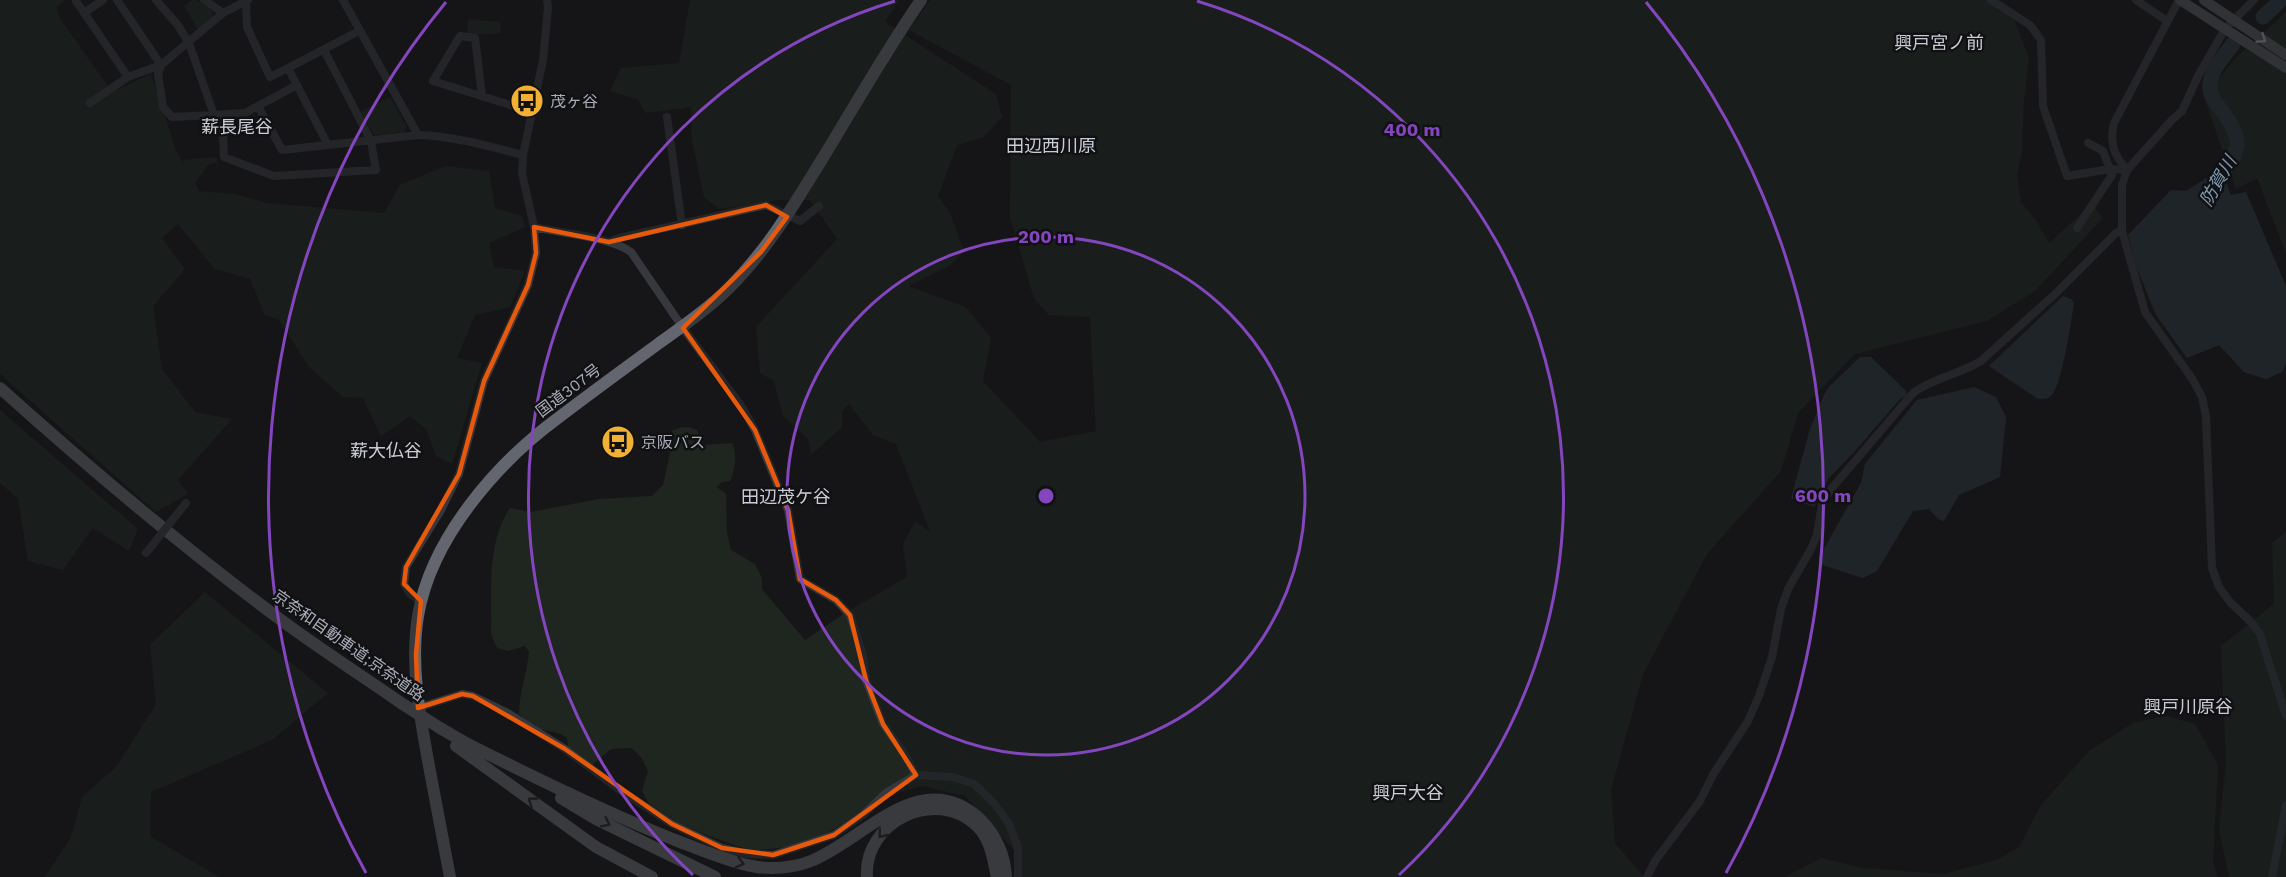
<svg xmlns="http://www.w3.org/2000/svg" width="2286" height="877" font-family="'Work Sans','Noto Sans JP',sans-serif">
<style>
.green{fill:#1e261f}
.water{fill:#2c353c}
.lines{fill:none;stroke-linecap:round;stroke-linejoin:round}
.river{stroke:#2c353c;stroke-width:15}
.minor{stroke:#37383d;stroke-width:8}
.major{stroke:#53555c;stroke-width:10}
.highway{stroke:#63666e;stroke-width:12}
.minor-bridge{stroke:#37383d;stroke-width:8}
.highway-bridge{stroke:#63666e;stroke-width:12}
.oneway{stroke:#979ba6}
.oneway2{stroke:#26262a}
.marked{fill:none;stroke:#e8590c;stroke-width:4.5;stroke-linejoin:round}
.ring{fill:none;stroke:#8446be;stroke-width:3}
.labels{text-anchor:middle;stroke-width:5;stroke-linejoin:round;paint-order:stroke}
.poi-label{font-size:16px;fill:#a8adb8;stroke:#111113;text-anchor:start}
.street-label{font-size:16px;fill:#a8adb8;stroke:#111113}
.neighbourhood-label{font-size:18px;fill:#c9ccd4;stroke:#111113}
.water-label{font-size:18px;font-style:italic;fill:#7f9bb3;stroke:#111113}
.centre{fill:#8446be;stroke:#111113;stroke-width:3}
.ring-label{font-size:18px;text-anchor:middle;font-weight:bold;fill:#8446be;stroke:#111113;stroke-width:5;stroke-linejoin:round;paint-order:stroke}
</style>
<rect width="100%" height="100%" fill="#161618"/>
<path class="green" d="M0 0H65L56 8 61 20 112 92 151 74 176 150 184 164 183 160 217 157V162L209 164 195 183 199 191 234 194 267 203 384 213 400 185 445 166 489 171 495 208 522 216 525 227 489 243 494 267 525 271 510 307 475 315 457 358 482 363 452 464 436 456 426 429 410 416 381 436 363 398 343 397 310 368 278 319 265 315 250 279 215 269 178 224 162 238 185 269 153 306 162 369 195 412 232 419 178 480 188 494 156 512 0 374Z
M192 0H196L212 11 213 18 198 29 184 6Z
M690 0H899L885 22 996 94 1002 117 984 137 957 145 938 196 950 213 964 251 951 265 908 286 966 307 991 338 983 381 1040 442 1096 431 1090 317 1049 315 1034 299 1010 217 1011 85 909 30 930 0H1986L2013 17 2029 58 2024 100 2022 151 2017 175 2021 202 2035 219 2049 243 2092 204 2103 218 2035 291 1987 321 1855 354 1798 413 1781 471 1707 554 1643 674 1611 790 1615 843 1644 877H1021L1019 856 965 796 922 786 884 797 820 838 788 847 751 851 709 836 679 823 649 804 642 791 648 771 641 757 631 748 611 749 592 765 569 754 567 738C555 729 547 733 534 727 529 724 523 718 519 714 519 692 527 674 529 652L525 646 508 651 497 648 491 634C492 593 486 543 510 508L531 512 598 499 652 496 663 485 672 443V431C682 426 687 426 697 430L704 445 732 443C738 454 735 470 730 481L722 482 717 487 726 494 727 532 731 550 755 564 762 578V589L805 640 848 611 907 577 903 544 915 522 930 531 896 444 873 435 849 404 842 411V427L811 455 808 439 783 416 774 381 760 373 756 327 837 239 810 200H778L719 209 704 197 692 140 691 107 646 113 637 99 610 91 621 68 679 63Z
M2286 12V253L2257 178 2236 189 2204 97 2233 61Z
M468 19 500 22 501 33 467 35Z
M390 97 407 127 404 132 374 135 360 112Z
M0 410 138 529 129 551 93 528 63 570 28 561 18 499 0 483Z
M2286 532V877H2229L2219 830 2226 762 2221 646 2274 604 2272 543Z
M205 592 328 693 272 740 151 792 150 836 219 877H45L71 837 82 797 117 766 156 704 150 645Z
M2166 716 2195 724 2218 765 2213 862 2218 877H1785L1821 858 1863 868 1943 874 1997 860 2019 847 2041 805 2089 751 2133 723Z"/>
<path class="water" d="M2221 169 2231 195 2246 192 2286 286V364L2282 372 2266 379 2244 372 2219 345 2187 358 2156 315 2136 266 2128 235 2171 190 2186 191Z
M2063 296 2071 299 2074 304C2071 320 2062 387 2051 396 2048 399 2043 399 2038 399L1989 366Z
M1860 357H1871L1906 391V396L1900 399 1855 451 1828 479 1814 507 1791 498 1810 429 1824 395 1829 387Z
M1974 387 1996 397 2006 417 2000 477 1959 495 1944 521 1938 519 1929 509 1913 511 1877 571 1863 578 1819 564V558L1861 483 1865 464 1917 400Z"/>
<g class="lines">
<path class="river" d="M2263 17 2281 0
M2213 188C2220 175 2234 161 2237 147 2238 139 2235 132 2231 125 2227 115 2218 108 2213 98 2202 78 2222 59 2233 44"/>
<path class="minor" d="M117 0 161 65 158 74 163 107 172 117 214 115
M156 0 177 24 189 43 214 115 245 113 258 106 282 150 418 135C454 136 488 146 523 155
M204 0 223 13
M343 0 418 135
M1991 0 2030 25 2041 40 2043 106 2067 176 2110 169 2127 170
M2136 0 2167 21
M2254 0 2225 29 2199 74 2182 111 2172 120 2127 170 2122 185V231L2145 312 2193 380 2202 397 2206 416 2212 568 2219 587 2230 602 2251 622 2260 634 2286 716
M76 1 128 77
M246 1 247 27 270 77 288 68
M84 13 103 0
M482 96 475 38 460 36 433 81 533 112
M90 103 128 77 161 65 223 13 248 0
M258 106 297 85
M222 115 224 157 274 176 376 170 371 141 324 50
M667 117 682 225
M328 145 288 68 359 31
M2127 170C2114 155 2109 143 2114 123L2179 0
M534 227C560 233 610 237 631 252L683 328 742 407 755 430 788 510 800 579 836 600 850 615 863 655 866 680 883 724 904 753 916 775
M2077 228 2112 175 2103 151 2088 143
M609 242 619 238 766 205 800 221 819 206
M421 601 410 594 404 584 406 567 440 512 459 474 484 381 528 285 536 253 534 227 522 173 523 155 543 60 548 8 547 0
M418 708 462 694 473 696 506 712 565 749 620 790 672 824 722 848 748 854 773 855 834 835 864 814 886 793 916 775 953 777 974 784 993 802 1009 824 1018 848V877
M1647 877 1655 861 1700 801 1714 773 1748 721 1759 696 1772 657 1781 609 1788 589 1811 549 1817 535 1822 504 1832 488 1913 393C1933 378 1960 374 1981 361L2055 294 2116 233 2122 231
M2272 877 2286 805"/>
<path class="major" d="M2180 0 2286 68
M2204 0 2286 55"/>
<path class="highway" d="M0 388C90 469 183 547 281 620 320 649 361 675 401 703
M440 728 471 746
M464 742C533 777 602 811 675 840 700 849 726 861 752 866 771 870 793 868 811 861 864 840 922 763 981 820 996 835 1005 856 1006 877
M456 746 596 847 652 877
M561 798 596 819 715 877
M450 877C443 840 436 803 429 766 420 717 410 665 418 616 431 538 497 463 558 418 591 393 625 368 658 344 683 326 708 309 730 287 767 250 794 205 821 161 854 107 885 52 921 0
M867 877C863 822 936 786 977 826 991 840 993 859 997 877"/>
<path class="minor-bridge" d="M146 553 186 503"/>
<path class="highway-bridge" d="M401 703 440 728"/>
</g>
<defs><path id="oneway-chevron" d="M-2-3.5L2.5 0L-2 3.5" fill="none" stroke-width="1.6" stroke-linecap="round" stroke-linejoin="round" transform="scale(1.5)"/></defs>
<use class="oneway" href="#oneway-chevron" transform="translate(2262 39) rotate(34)"/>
<g class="oneway2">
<use href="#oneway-chevron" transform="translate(532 801) rotate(-144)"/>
<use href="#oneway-chevron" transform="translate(606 823) rotate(27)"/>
<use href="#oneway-chevron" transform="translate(882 834) rotate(129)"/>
<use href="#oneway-chevron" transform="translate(740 863) rotate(15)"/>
</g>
<path d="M0 0H2286V877H0ZM766 205 787 217 761 252 683 328 755 430 788 510 800 579 836 600 850 615 866 680 883 724 916 775 834 835 773 855 722 848 672 824 565 749 473 696 462 694 418 708 416 654 421 601 404 584 406 567 459 474 484 381 528 285 536 253 534 227 609 242Z" fill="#161618" fill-opacity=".55" fill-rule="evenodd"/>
<path class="marked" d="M766 205 787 217 761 252 683 328 755 430 788 510 800 579 836 600 850 615 866 680 883 724 916 775 834 835 773 855 722 848 672 824 565 749 473 696 462 694 418 708 416 654 421 601 404 584 406 567 459 474 484 381 528 285 536 253 534 227 609 242Z"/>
<g class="ring">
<circle cx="1046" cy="496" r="259"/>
<path d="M693 875A518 518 0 0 1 895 1M1197 1A518 518 0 0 1 1399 875"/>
<path d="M366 873A777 777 0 0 1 446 2M1646 2A777 777 0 0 1 1726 873"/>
</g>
<defs>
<symbol id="bus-disc" viewBox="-11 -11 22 22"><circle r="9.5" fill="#f2b134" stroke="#111113"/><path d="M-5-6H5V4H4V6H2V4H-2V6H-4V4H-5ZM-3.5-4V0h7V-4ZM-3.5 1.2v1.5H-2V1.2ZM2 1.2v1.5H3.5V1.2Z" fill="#111"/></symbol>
</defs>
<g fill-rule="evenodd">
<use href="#bus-disc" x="508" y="82" width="38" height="38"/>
<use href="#bus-disc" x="599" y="423" width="38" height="38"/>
</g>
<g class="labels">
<g class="poi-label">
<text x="550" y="107">茂ヶ谷</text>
<text x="641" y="448">京阪バス</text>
</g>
<g class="street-label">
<text transform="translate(568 390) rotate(-37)" y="6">国道307号</text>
<text transform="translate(349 645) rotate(35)" y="6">京奈和自動車道;京奈道路</text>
</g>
<g class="neighbourhood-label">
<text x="1939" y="49">興戸宮ノ前</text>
<text x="237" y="133">薪長尾谷</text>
<text x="1051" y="152">田辺西川原</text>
<text x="386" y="457">薪大仏谷</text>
<text x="786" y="503">田辺茂ケ谷</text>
<text x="2188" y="713">興戸川原谷</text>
<text x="1408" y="799">興戸大谷</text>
</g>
<g class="water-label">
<text transform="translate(2218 181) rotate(-60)" y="6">防賀川</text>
</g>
</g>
<circle cx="1046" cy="496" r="9" class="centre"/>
<g class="ring-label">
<text x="1412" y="136">400 m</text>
<text x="1046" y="243">200 m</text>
<text x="1823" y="502">600 m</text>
</g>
</svg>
